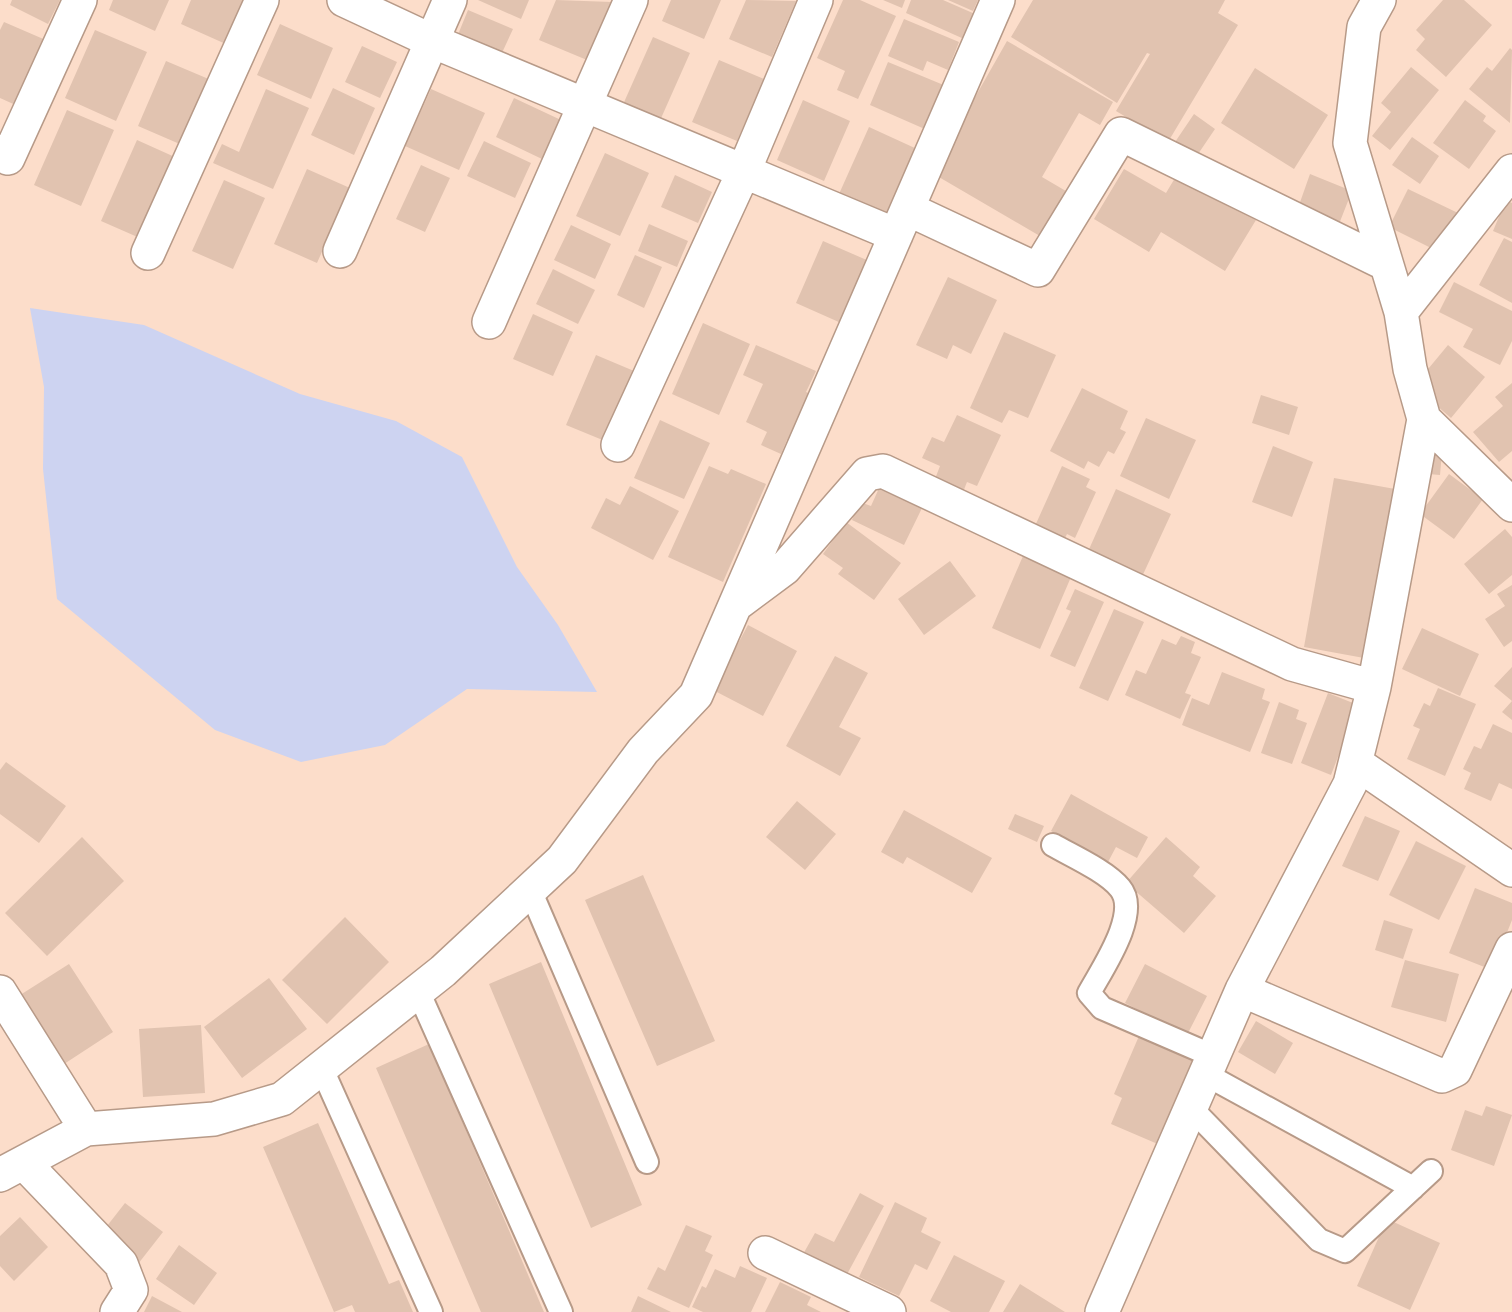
<svg xmlns="http://www.w3.org/2000/svg" width="1512" height="1312" font-family="Literata,serif">
<style>
.green{fill:#cdd3f1}
.building{fill:#e1c3b0}
.lines{fill:none;stroke-linecap:round;stroke-linejoin:round}
.service-casing{stroke:#b79a88;stroke-width:26}
.minor-casing{stroke:#b79a88;stroke-width:36}
.service{stroke:#fff;stroke-width:22}
.minor{stroke:#fff;stroke-width:33}
</style>
<rect width="100%" height="100%" fill="#fcddca"/>
<path class="green" d="M30 308 144 325 300 394 396 421 462 457 517 567 558 625 597 692 467 689 385 745 301 762 215 730 57 599 43 469 44 387Z"/>
<path class="building" d="M12 0H60L48 24 10 5Z
M113 0H169L155 31 109 10Z
M191 0H248L228 45 181 24Z
M478 0H529L521 19Z
M556 0 612 2 587 60 539 40Z
M671 0H721L704 39 662 21Z
M746 0 796 1 772 57 729 39Z
M843 0H860L896 16 858 99 837 90 845 71 817 58Z
M883 0H905L902 8Z
M911 0H943L975 14 964 39 906 13Z
M948 0H978L973 11Z
M1033 0H1225L1218 13 1238 25 1168 142 1116 111 1150 54 1147 53 1117 103 1011 37Z
M1443 0H1464L1492 25 1446 77 1416 50 1425 39 1416 30Z
M468 10 513 29 501 55 457 37Z
M904 19 959 42 948 70 927 61 923 71 888 56Z
M4 22 48 41 20 107 0 98V30Z
M280 24 333 48 311 99 257 75Z
M95 30 147 52 116 121 65 98Z
M653 37 690 53 658 125 621 109Z
M1007 41 1113 102 1100 125 1079 113 1042 177 1071 194 1045 239 932 173Z
M362 46 397 62 380 98 345 82Z
M1510 48 1512 50 1510 123 1469 89 1487 67 1492 71Z
M719 60 764 79 737 141 692 122Z
M166 61 211 80 182 145 138 126Z
M888 62 946 86 927 130 870 105Z
M1411 67 1439 90 1390 150 1372 136 1391 112 1381 103Z
M1255 68 1328 115 1294 169 1221 123Z
M333 88 375 108 354 155 311 135Z
M266 89 309 108 273 189 213 163 222 144 239 152Z
M431 89 485 113 459 170 405 146Z
M514 98 561 120 542 159 496 137Z
M803 100 850 121 824 181 777 160Z
M1465 100 1486 116 1483 121 1496 131 1469 169 1433 143Z
M67 110 114 130 81 206 34 185Z
M1194 114 1215 129 1194 160 1173 145Z
M869 127 917 149 888 216 839 194Z
M1412 137 1439 156 1420 184 1392 165Z
M137 140 177 158 142 239 101 221Z
M484 141 531 163 515 198 467 176Z
M605 153 649 173 620 236 576 216Z
M421 165 450 178 425 232 396 219Z
M307 169 350 188 317 263 274 244Z
M1124 169 1166 193 1178 173 1256 220 1225 271 1161 232 1149 252 1094 219Z
M1310 174 1352 191 1339 224 1298 208Z
M675 175 712 192 698 223 661 207Z
M224 180 265 198 233 269 192 251Z
M1408 189 1458 213 1439 252 1389 227Z
M1506 200 1512 203V239L1493 231Z
M649 224 688 241 677 267 638 251Z
M571 225 611 244 595 279 554 260Z
M1504 238 1512 242V303L1479 285Z
M823 241 869 261 841 323 796 303Z
M635 255 662 267 644 308 617 295Z
M553 269 595 290 578 324 536 304Z
M948 277 997 300 971 354 953 345 947 359 916 345Z
M1454 282 1512 311V341L1500 365 1463 347 1473 329 1439 312Z
M533 314 573 332 553 376 513 359Z
M703 323 750 344 719 415 672 394Z
M1004 332 1056 355 1028 418 1009 410 1002 423 970 408Z
M756 345 816 371 806 392 813 395 792 443 787 440 781 454 761 445 767 432 746 422 763 384 743 375Z
M1448 345 1485 377 1451 418 1414 386Z
M596 355 634 371 605 441 566 425Z
M1512 383V451L1499 462 1473 432 1503 406 1495 397Z
M1082 388 1128 411 1120 429 1126 432 1114 454 1108 451 1099 467 1088 461 1084 469 1050 451Z
M1261 395 1298 407 1289 435 1252 423Z
M957 415 1001 435 977 486 967 482 963 492 935 479 940 466 922 458 932 437 944 442Z
M1146 418 1196 440 1169 499 1120 476Z
M660 420 710 443 684 499 634 478Z
M1273 446 1313 462 1292 517 1252 502Z
M1430 451 1442 452 1440 475 1428 474Z
M709 466 728 474 731 469 766 484 723 582 668 557Z
M1062 466 1090 479 1086 487 1096 492 1075 538 1067 534 1061 546 1035 526Z
M1449 474 1483 499 1454 539 1420 514Z
M1334 478 1395 489 1364 658 1304 647Z
M630 486 679 511 653 560 591 528 606 498 620 505Z
M880 486 923 506 904 545 852 520 860 502 871 506Z
M1116 489 1171 514 1140 581 1086 556Z
M846 522 901 563 874 600 838 574 843 568 823 554Z
M1505 529 1512 537V575L1489 594 1464 564Z
M1023 556 1071 577 1040 649 992 628Z
M950 561 976 596 924 635 898 599Z
M1512 585V641L1504 647 1485 619 1505 606 1497 594Z
M1075 589 1104 602 1075 667 1050 656 1071 611 1066 609Z
M1114 609 1144 622 1108 701 1079 688Z
M748 625 797 651 763 716 713 690Z
M1422 628 1479 654 1460 696 1402 669Z
M1181 636 1195 642 1191 653 1201 657 1185 693 1191 695 1180 719 1125 695 1136 670 1146 674 1162 639 1176 645Z
M835 656 868 673 839 727 861 738 840 776 786 746Z
M1512 667V720L1502 712 1512 701 1494 686Z
M1222 672 1265 689 1262 699 1270 702 1250 752 1182 725 1192 698 1209 705Z
M1438 688 1476 704 1445 776 1407 759 1420 729 1413 726 1424 703 1430 706Z
M1328 693 1358 705 1331 775 1301 763Z
M1279 702 1299 710 1296 719 1307 723 1292 764 1261 753Z
M1493 724 1512 733V789L1499 783 1491 801 1464 789 1471 773 1463 769 1474 746 1481 749Z
M6 762 66 806 39 843 0 814V770Z
M1071 794 1148 837 1137 858 1116 847 1108 862 1051 831Z
M797 801 836 834 805 870 766 837Z
M904 810 992 858 972 893 907 857 903 864 881 852Z
M1015 814 1044 826 1037 842 1008 829Z
M1365 816 1400 831 1378 881 1342 866Z
M82 837 124 881 47 956 5 913Z
M1166 837 1200 867 1193 876 1216 896 1184 933 1126 883Z
M1416 841 1466 866 1439 920 1389 895Z
M643 875 715 1041 657 1066 585 900Z
M1475 888 1512 903V920L1492 970 1449 953Z
M345 917 389 962 327 1024 282 980Z
M1384 920 1413 929 1403 959 1375 950Z
M1405 960 1459 974 1446 1022 1391 1007Z
M541 962 642 1205 591 1228 489 984Z
M69 964 113 1032 61 1066 17 997Z
M1145 964 1207 996 1187 1035 1125 1003Z
M269 978 307 1029 242 1078 204 1027Z
M1256 1021 1293 1043 1275 1074 1238 1052Z
M201 1025 205 1093 143 1097 139 1029Z
M1139 1036 1197 1062 1160 1145 1111 1124 1122 1098 1114 1094Z
M429 1044 544 1312H481L376 1068Z
M1486 1106 1512 1115 1494 1166 1451 1150 1465 1110 1482 1116Z
M318 1123 389 1284 399 1280 413 1312H355L352 1305 334 1312 263 1147Z
M860 1193 884 1206 845 1278 802 1256 815 1233 834 1242Z
M895 1202 927 1218 921 1232 941 1242 927 1270 915 1264 899 1296 859 1277Z
M125 1203 163 1232 138 1264 100 1235Z
M20 1217 48 1247 14 1281 0 1266V1236Z
M1387 1219 1440 1243 1410 1310 1357 1286Z
M686 1225 712 1236 705 1251 713 1255 689 1308 647 1289 658 1267 665 1271Z
M179 1245 217 1273 194 1305 156 1279Z
M954 1255 1005 1281 989 1312H951L930 1301Z
M740 1266 767 1278 751 1312H703L692 1307 702 1286 706 1288 715 1269 735 1278Z
M780 1282 811 1297 807 1305 821 1312H765Z
M1020 1284 1065 1312H1003Z
M152 1296 182 1312H144Z
M638 1296 671 1312H631Z"/>
<g class="lines">
<defs>
<path id="service" d="M1053 845C1072 856 1106 871 1120 888 1141 913 1102 969 1089 993L1102 1008 1213 1056
M530 890 647 1162
M418 991 561 1312
M321 1067 431 1312
M1205 1074 1413 1188
M1190 1107 1319 1240 1345 1251 1431 1171"/>
<path id="minor" d="M344 0 432 41 896 235
M0 152 8 158 80 0
M908 209 1038 270 1121 134 1386 264
M340 251 450 0
M148 253 262 0
M1401 312 1512 171
M489 322 631 0
M1424 419 1512 505
M618 445 743 173 816 0
M738 603 785 568 867 474 883 471 1292 664 1374 687
M1356 763 1512 870
M1242 990 1442 1076 1455 1070 1512 949
M0 992 86 1129
M24 1163 121 1264 131 1290 117 1312
M0 1175 86 1129 214 1119 282 1099 443 971 562 860 643 751 696 695 998 0
M765 1253 889 1312
M1102 1312 1242 990 1350 784 1374 687 1424 419 1410 369 1401 312 1350 143 1364 27 1379 0"/>
</defs>
<use href="#service" class="service-casing"/>
<use href="#minor" class="minor-casing"/>
<use href="#service" class="service"/>
<use href="#minor" class="minor"/>
</g>
</svg>
